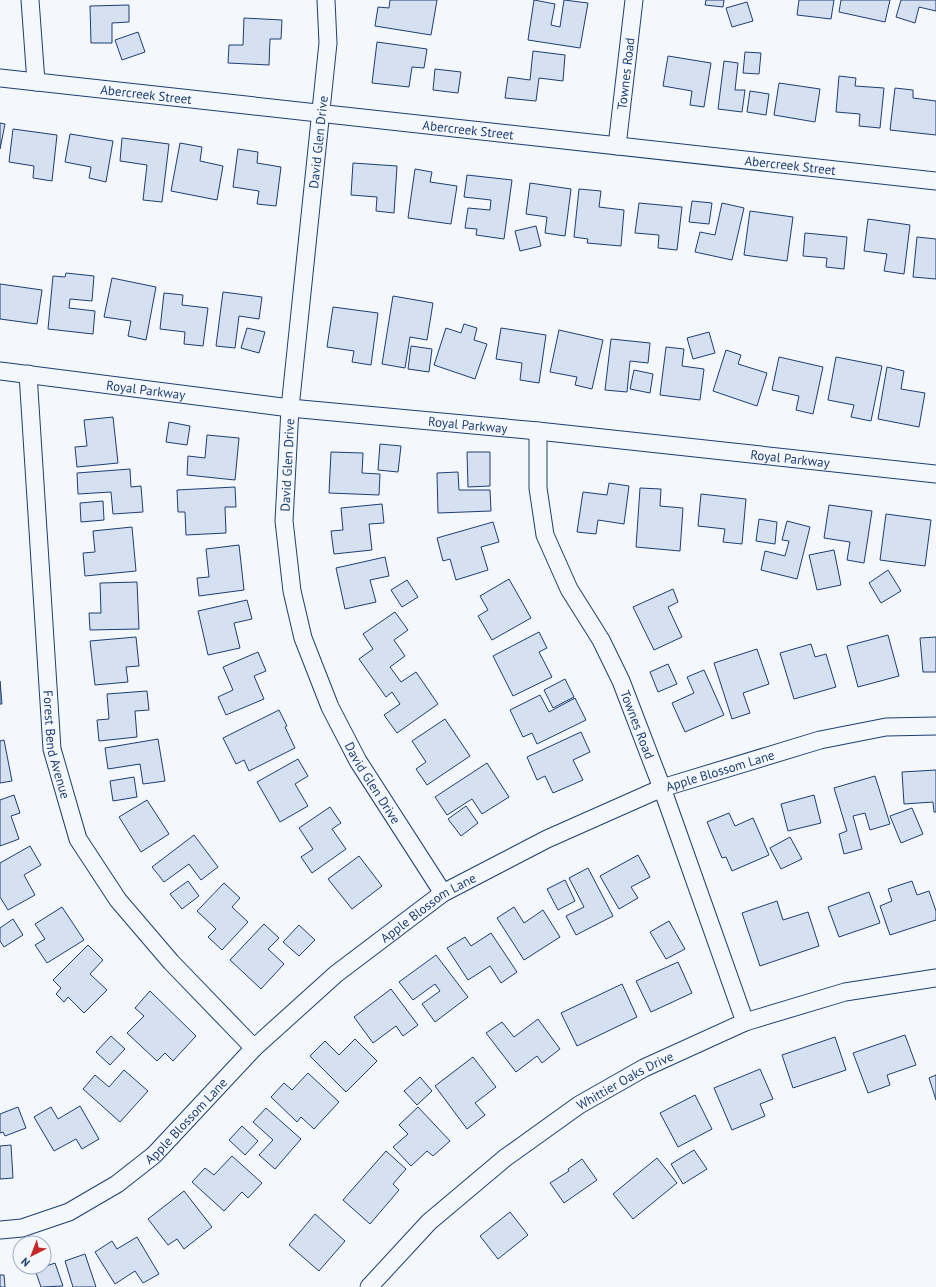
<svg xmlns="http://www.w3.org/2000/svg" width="936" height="1287" font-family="'PT Sans',sans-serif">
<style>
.building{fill:#d5e0f0;stroke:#1d3f73}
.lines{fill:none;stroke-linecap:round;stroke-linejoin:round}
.minor-casing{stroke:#1d3f73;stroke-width:19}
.minor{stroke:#f4f7fb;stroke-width:17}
.labels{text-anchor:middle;stroke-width:3;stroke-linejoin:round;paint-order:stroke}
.street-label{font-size:13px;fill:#1d3f73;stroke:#f4f7fb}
</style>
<rect width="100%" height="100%" fill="#f4f7fb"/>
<path class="building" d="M390 0H437L431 35 375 26 378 7 389 8Z
M534 0 555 4 551 25 560 27 564 0 588 3 580 48 528 40Z
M706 0H724L723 7 705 5Z
M799 0H834L831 19 797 15Z
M841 0H890L885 22 839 12Z
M901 0H936V11L919 7 915 23 896 17Z
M747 2 753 21 732 27 726 8Z
M129 5V22L112 23V43H91L90 6Z
M244 18 282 20 281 39H270L269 65 228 63 229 45H243Z
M138 32 145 52 122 60 115 40Z
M377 42 427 49 424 68 412 67 409 87 372 83Z
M533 51 565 55 563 81 539 78 536 101 505 98 508 77 530 80Z
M745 52 761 53 759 74 743 73Z
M668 56 711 63 704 107 690 105 692 91 663 86Z
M724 61 738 63 735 90H745L742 112 718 109Z
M435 69 461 72 458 93 433 90Z
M839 76 856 78 855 86 884 88 880 128 859 126 860 114 836 112Z
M779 83 820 89 815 122 774 115Z
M895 88 913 90V98L936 101V135L890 130Z
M750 91 769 94 766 115 747 112Z
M0 123 5 124 0 149Z
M13 129 57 135 52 181 33 178 34 166 9 162Z
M70 134 113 141 106 182 89 178 91 167 65 162Z
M122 138 169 144 162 202 143 200 147 165 120 161Z
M180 143 202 147 200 161 223 166 217 200 171 191Z
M238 149 258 152 257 163 281 167 276 206 257 204 259 191 233 187Z
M353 163 397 166 394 213 376 211 377 197 351 195Z
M415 169 432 172 430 182 457 186 451 224 408 218Z
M467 175 512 180 504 239 476 235 477 229 465 228 468 208 490 210 491 200 464 197Z
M530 183 571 189 565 236 545 233 547 217 526 214Z
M579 189 601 191 599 207 624 210 621 246 587 243 588 239 574 237Z
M692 201 712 203 709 224 689 222Z
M639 203 682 207 677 250 658 248 659 235 635 233Z
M722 203 744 208 732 260 695 252 700 232 715 235Z
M750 211 793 217 787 261 744 255Z
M868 219 910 225 904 274 884 271 887 254 864 251Z
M536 226 541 246 520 251 515 231Z
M805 233 847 237 844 269 826 267 827 258 803 256Z
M917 237 936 239V279L913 277Z
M66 273 94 276 92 301 70 299 69 308 95 311 93 334 48 329 53 276 65 277Z
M112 278 156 287 146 340 128 336 131 321 104 317Z
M0 284 42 290 37 324 0 319Z
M223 292 262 297 259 319 239 316 235 348 216 346Z
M164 293 183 295 182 305 208 308 203 346 184 344 185 332 160 329Z
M393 296 433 303 427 340 410 337 405 368 382 364Z
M333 307 378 313 371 365 352 362 354 351 327 347Z
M464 324 477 328 474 340 487 344 475 379 434 365 446 328 461 333Z
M247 328 265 332 259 353 241 348Z
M501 328 546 335 539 383 520 380 522 363 496 359Z
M559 330 603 340 592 389 575 385 577 377 550 372Z
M709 332 715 353 693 359 687 338Z
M611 339 650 343 648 363 630 361 627 392 605 390Z
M411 346 432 349 429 372 408 369Z
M666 347 684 349 682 366 704 369 700 400 660 395Z
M726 350 741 355 738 364 767 373 757 406 713 391Z
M779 357 823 367 813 414 796 410 799 396 772 390Z
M836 357 882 366 871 421 851 417 854 405 828 400Z
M887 367 904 371 901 389 925 393 919 427 878 419Z
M634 370 653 374 650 393 630 389Z
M113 417 118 463 77 467 75 447 87 446 84 420Z
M169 422 190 426 187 445 166 442Z
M207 435 239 438 235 480 187 475 188 456 205 458Z
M380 444 401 446 398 472 378 470Z
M331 452 363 453 362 473 380 474 379 495 329 493Z
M467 452H490V486L468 487Z
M130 469 131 487 141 486 143 512 113 514 111 492 78 494 77 473Z
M458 472 459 490H490L491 511 438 513 437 473Z
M609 483 629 486 624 524 598 520 596 534 577 532 583 492 607 495Z
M235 487 236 507H225L226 533 186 535 185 512H178L177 490Z
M640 488 661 489 660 506 683 508 680 551 636 547Z
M701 494 746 499 742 544 723 542 725 529 698 526Z
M103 501 104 520 81 522 80 503Z
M382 504 384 523 369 524 372 550 334 554 331 531 343 530 341 508Z
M829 505 872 511 864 563 847 560 850 542 824 538Z
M886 514 931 520 925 566 880 560Z
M759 519 777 522 775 544 756 541Z
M787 521 810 527 797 579 761 570 765 551 785 556 789 541 782 540Z
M493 522 499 542 481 547 488 570 456 580 450 559 443 561 437 538Z
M132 527 136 571 85 576 83 553 95 552 93 531Z
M239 545 244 590 199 596 197 578 209 577 206 549Z
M834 550 841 585 817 590 809 555Z
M385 557 389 576 370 580 376 602 345 609 336 568Z
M888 570 901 591 881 603 869 583Z
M509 579 531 618 492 640 478 616 488 610 480 596Z
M407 580 418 597 402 607 391 590Z
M137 582 139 629 90 630 89 613H101L100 583Z
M673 589 678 602 668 607 682 637 654 650 633 607Z
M247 600 252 619 234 623 240 648 208 655 198 611Z
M395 612 408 630 394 640 405 656 390 667 401 682 416 672 438 704 397 733 384 715 400 704 392 692 386 697 359 659 373 649 363 634Z
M539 632 547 648 539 652 552 677 513 696 493 656Z
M888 635 899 676 858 687 847 646Z
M136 637 139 666 126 667 128 682 95 685 90 641Z
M936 637V672H923L920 638Z
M811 644 815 657 826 654 836 687 794 699 780 653Z
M757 649 769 684 743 693 750 713 732 719 714 663Z
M258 652 266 671 254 676 264 699 226 715 218 697 233 690 223 667Z
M668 664 677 684 658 692 650 672Z
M704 670 724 715 685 732 672 703 694 693 687 677Z
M565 679 574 697 553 708 544 690Z
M0 681 2 704H0Z
M147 691 149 710 135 711 137 737 99 741 97 720 109 719 107 694Z
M540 695 549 712 575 698 586 720 537 744 532 733 523 737 510 710Z
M279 710 287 726 285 727 295 748 249 771 244 760 236 764 223 738Z
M445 719 470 756 427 785 416 769 426 762 412 741Z
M581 732 590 752 573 760 583 780 553 793 545 776 537 780 527 757Z
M158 739 165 781 143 784 140 764 108 769 105 748Z
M4 740 12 781 0 783V741Z
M298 759 308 776 295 784 308 806 280 822 257 782Z
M487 763 509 797 482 814 472 799 447 815 435 797Z
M936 770V812H934L933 802 904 804 902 772Z
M875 776 890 824 870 830 865 813 853 816 862 849 844 854 839 834 847 831 834 788Z
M134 777 137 797 113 801 110 781Z
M14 795 20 813 11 816 19 839 0 846V800Z
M814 795 821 823 788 831 781 804Z
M147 800 169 834 141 852 119 817Z
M466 806 478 823 461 836 448 819Z
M330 807 341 823 332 829 346 849 312 873 301 857 313 849 299 828Z
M912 808 923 834 901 843 890 816Z
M729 813 735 826 753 818 769 855 732 871 726 857 722 858 707 822Z
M194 835 218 867 201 880 189 864 164 882 152 867Z
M790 837 802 859 781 869 770 848Z
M30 846 41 865 24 875 35 895 8 910 0 897V863Z
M638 855 650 877 631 887 638 898 619 909 600 876Z
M359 856 382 886 352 909 328 879Z
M588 868 613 916 576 935 566 916 584 907 569 878Z
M565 880 575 901 558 910 547 889Z
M188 881 199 896 182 909 170 894Z
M912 881 917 895 929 891 936 911V920L890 935 880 906 892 901 888 889Z
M224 883 240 898 232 907 248 922 222 950 208 937 216 929 197 911Z
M869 892 880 923 839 937 828 907Z
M777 901 783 920 808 912 819 946 760 966 742 913Z
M62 907 84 940 47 963 35 945 45 939 35 924Z
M514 907 524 923 543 910 560 937 524 960 497 918Z
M13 919 23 935 4 947 0 941V928Z
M669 921 685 949 666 959 650 932Z
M264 924 279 938 268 949 284 964 261 989 230 960Z
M299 925 315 940 299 956 283 942Z
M491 933 517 972 501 983 490 966 468 980 447 948 465 937 471 946Z
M88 945 103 960 90 974 107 990 84 1013 68 997 64 1002 56 994 61 988 53 980Z
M436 955 468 997 435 1022 422 1004 440 991 435 984 413 1000 399 982Z
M678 962 692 993 651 1012 636 981Z
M622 984 637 1017 577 1046 561 1013Z
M391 989 418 1025 403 1036 396 1026 373 1043 354 1017Z
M150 991 196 1036 173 1061 165 1053 157 1061 127 1033 144 1016 135 1008Z
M538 1019 560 1049 542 1063 537 1056 516 1072 486 1033 502 1022 514 1037Z
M905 1035 916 1065 887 1075 890 1085 868 1093 853 1053Z
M111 1036 125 1049 110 1065 96 1052Z
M835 1037 846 1070 793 1088 782 1055Z
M355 1039 377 1061 346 1092 310 1056 325 1041 339 1055Z
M473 1057 496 1087 475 1103 485 1115 467 1129 435 1086Z
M760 1069 773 1099 760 1104 765 1116 732 1130 714 1088Z
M124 1070 148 1091 120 1122 83 1089 95 1075 109 1087Z
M308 1073 339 1102 314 1129 301 1117 297 1122 271 1097 284 1083 292 1090Z
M936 1075V1100L929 1078Z
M420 1077 432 1091 417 1105 404 1091Z
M695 1095 712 1129 678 1147 660 1113Z
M80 1106 99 1139 82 1149 76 1139 54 1151 34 1117 51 1107 58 1119Z
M18 1107 26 1128 5 1136 3 1132 0 1133V1114Z
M418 1107 450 1141 433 1156 427 1151 411 1166 393 1147 408 1134 399 1125Z
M266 1108 301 1139 275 1169 259 1155 273 1140 253 1122Z
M242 1126 258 1141 245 1155 229 1140Z
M11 1145 13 1178 0 1179V1146Z
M694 1150 707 1169 683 1184 671 1164Z
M386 1151 406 1169 393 1184 399 1190 370 1224 343 1200Z
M232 1156 262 1183 248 1198 242 1192 224 1211 192 1182 205 1168 214 1175Z
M657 1158 677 1183 633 1219 613 1194Z
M582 1159 597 1180 564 1203 550 1183 569 1171 568 1169Z
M184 1191 212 1227 184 1249 177 1239 168 1245 148 1219Z
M510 1212 528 1235 498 1259 480 1236Z
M315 1214 345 1241 319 1271 289 1245Z
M137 1237 159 1274 143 1283 135 1271 115 1284 95 1252 112 1241 117 1249Z
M85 1254 96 1287H73L65 1261Z
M55 1263 63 1286 41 1287 35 1270Z
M0 1275H4L5 1287H0Z"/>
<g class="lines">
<defs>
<g id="minor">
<path d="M30 0 36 82"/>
<path id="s1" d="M326 0 328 43 290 408 284 521 292 591 303 638 330 707 358 761 443 893"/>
<path id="s2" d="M0 78 936 181"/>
<path id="s3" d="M617 146 634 0"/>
<path id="s4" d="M0 371 290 408 538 431 936 474"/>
<path id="s5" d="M28 374 52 749 78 839 118 900 171 962 254 1048"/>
<path id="s6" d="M538 431V488L545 535 569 589 601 640 621 681 662 788 745 1022"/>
<path id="s7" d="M0 1230 22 1228 69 1212 117 1184 154 1155 254 1048 336 974 443 893 547 839 662 788 820 740 886 727 936 726"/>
<path id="s8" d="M369 1287 429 1222 505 1158 579 1105 644 1068 745 1022 845 992 936 978"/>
</g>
</defs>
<use href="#minor" class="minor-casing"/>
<use href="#minor" class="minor"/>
</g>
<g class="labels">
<g class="street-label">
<text dy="5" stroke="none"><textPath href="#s3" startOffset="73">Townes Road</textPath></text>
<text dy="5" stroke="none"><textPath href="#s2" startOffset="147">Abercreek Street</textPath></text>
<text dy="5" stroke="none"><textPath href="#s2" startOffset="471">Abercreek Street</textPath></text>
<text transform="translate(318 142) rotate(-84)" y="5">David Glen Drive</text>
<text dy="5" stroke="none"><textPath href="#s2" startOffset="795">Abercreek Street</textPath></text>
<text dy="5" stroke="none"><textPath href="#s4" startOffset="147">Royal Parkway</textPath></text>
<text dy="5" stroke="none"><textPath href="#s4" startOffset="471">Royal Parkway</textPath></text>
<text dy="5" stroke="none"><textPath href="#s4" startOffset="795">Royal Parkway</textPath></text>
<text transform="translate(287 465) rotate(-87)" y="5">David Glen Drive</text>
<text dy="5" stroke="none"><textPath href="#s6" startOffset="316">Townes Road</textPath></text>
<text dy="5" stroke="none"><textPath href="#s5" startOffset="372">Forest Bend Avenue</textPath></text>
<text dy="5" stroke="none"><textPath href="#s7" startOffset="869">Apple Blossom Lane</textPath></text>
<text dy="5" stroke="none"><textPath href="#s1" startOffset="803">David Glen Drive</textPath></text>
<text dy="5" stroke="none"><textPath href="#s7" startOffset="545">Apple Blossom Lane</textPath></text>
<text dy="5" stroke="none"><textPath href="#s8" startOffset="331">Whittier Oaks Drive</textPath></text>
<text dy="5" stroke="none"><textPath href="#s7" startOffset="221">Apple Blossom Lane</textPath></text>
</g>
</g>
<g transform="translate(32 1255) rotate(222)"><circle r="19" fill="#f4f7fb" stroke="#9eadc5"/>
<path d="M0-3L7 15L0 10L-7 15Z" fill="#c62828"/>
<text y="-6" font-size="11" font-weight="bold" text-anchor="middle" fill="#1d3f73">N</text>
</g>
</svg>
